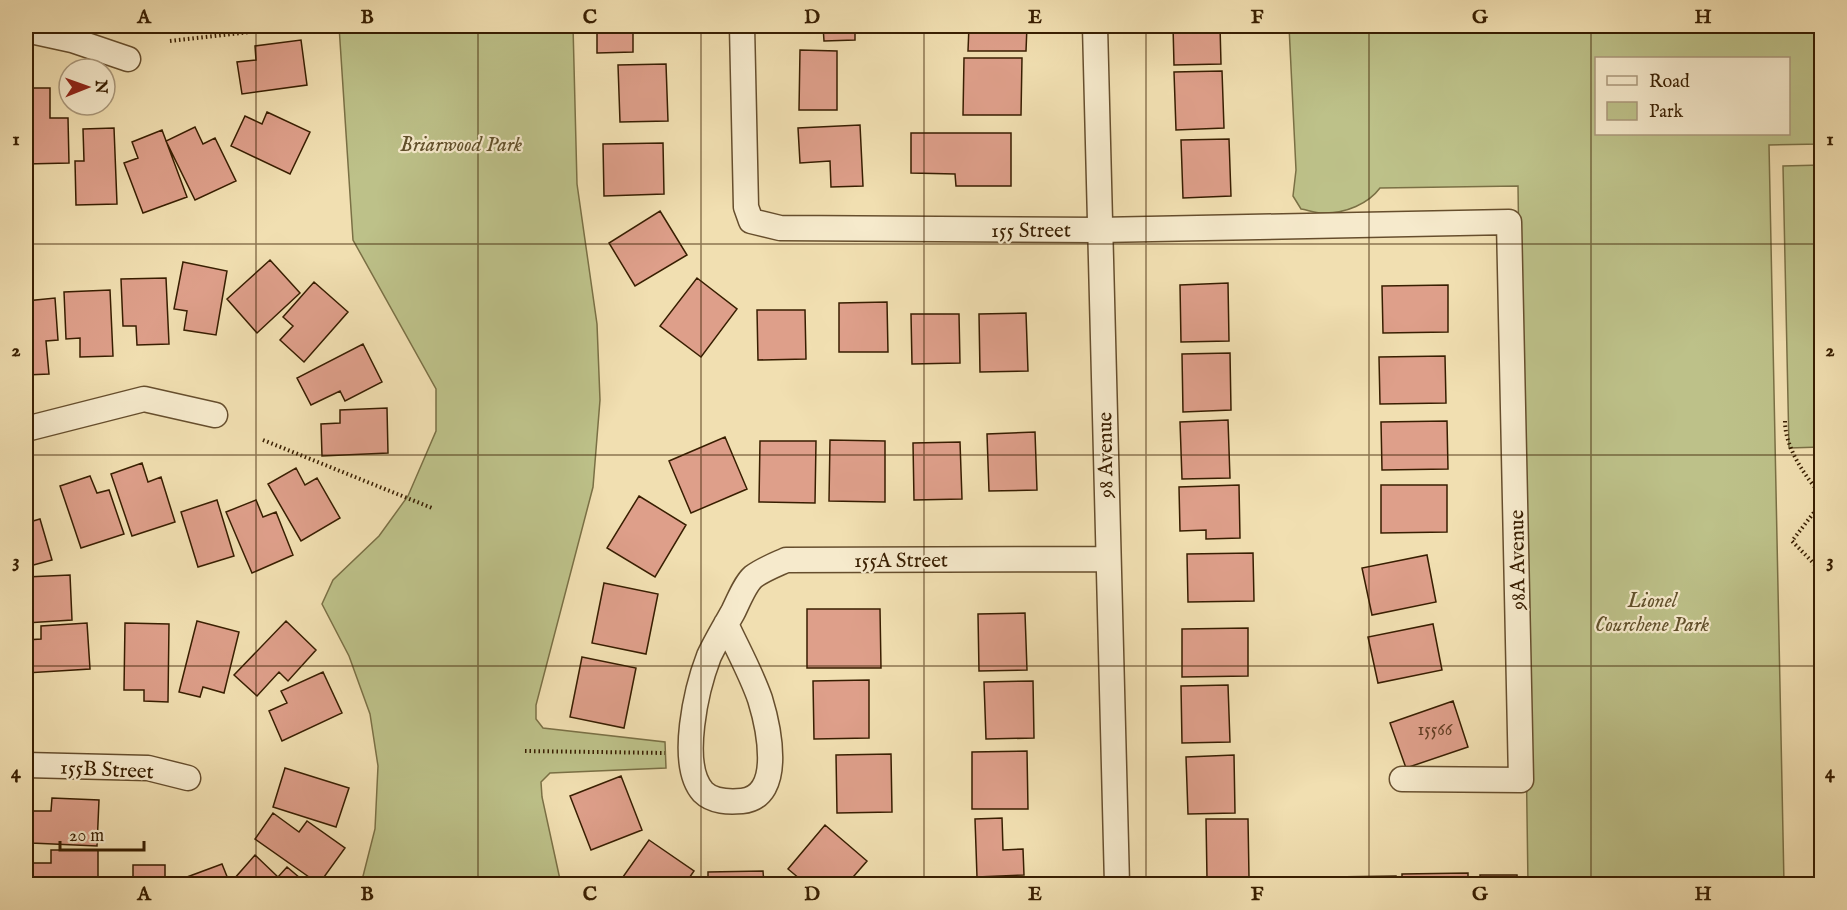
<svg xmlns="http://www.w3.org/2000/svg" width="1847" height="910" font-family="'IM FELL English',serif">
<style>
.green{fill:#bdc189;stroke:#7a7045;stroke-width:1.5;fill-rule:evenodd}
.building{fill:#de9f8a;stroke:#381e01;stroke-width:1.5}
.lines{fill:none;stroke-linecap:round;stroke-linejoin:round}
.minor-casing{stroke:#664e2d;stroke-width:27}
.path{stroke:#381e01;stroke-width:4;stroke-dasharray:1.5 3;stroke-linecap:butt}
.minor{stroke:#f6eacc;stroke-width:24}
.grid{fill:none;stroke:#381e01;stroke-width:1.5;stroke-opacity:0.55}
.labels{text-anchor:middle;stroke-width:4.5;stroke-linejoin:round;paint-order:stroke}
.number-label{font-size:18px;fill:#623e23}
.park-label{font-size:21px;font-style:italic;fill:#604f2a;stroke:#f6eacc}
.street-label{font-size:21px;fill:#381e01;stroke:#f6eacc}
.neatline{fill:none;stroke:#381e01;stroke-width:2}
.grid-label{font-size:20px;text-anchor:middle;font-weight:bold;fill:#381e01}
</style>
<rect width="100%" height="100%" fill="#f1dfb1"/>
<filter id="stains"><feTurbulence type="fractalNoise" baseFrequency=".00333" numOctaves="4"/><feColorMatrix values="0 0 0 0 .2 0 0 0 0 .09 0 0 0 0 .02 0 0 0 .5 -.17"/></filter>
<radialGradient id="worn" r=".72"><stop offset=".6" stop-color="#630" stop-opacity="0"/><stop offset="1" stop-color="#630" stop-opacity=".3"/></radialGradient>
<path class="green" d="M339 26H573L577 184 597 324 600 400 593 487 536 705V719L543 728 665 742 666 768 550 773 541 782 542 797 561 884H361L375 829 378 766 370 714 349 656 322 604 333 580 379 536 408 496 436 431V389L353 240Z
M1289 26H1821V144L1769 145 1784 884H1528L1518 186 1380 188C1368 204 1346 213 1325 213 1317 214 1308 210 1301 209L1293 196 1296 170ZM1596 58H1788V134H1596Z
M1821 165V447L1789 448 1783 166Z"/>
<path class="building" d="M224 26H274L225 33Z
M597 26H633V52L597 53Z
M823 26H855V40L824 41Z
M969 26H1027L1026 51H968Z
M1173 26H1220L1221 64 1174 65Z
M301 40 307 85 242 94 237 62 256 60 255 46Z
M800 50 837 51V110H799Z
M964 58H1022L1021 115H963Z
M666 64 668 121 620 122 618 65Z
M1222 71 1224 128 1176 130 1174 72Z
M26 88H50V118H68L69 163 26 164Z
M267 112 310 132 290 174 231 146 245 116 262 124Z
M860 125 863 186 831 187 830 161 800 163 798 128Z
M195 127 203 144 215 138 236 181 195 200 166 141Z
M114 128 117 204 76 205 75 161H84L83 129Z
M162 130 187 197 143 213 124 163 138 158 132 142Z
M911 133H1011V186H956L955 174 911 173Z
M1229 139 1231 196 1183 198 1181 140Z
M663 143 664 194 604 196 603 144Z
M660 211 687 255 635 286 609 243Z
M270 260 300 293 257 333 227 299Z
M183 262 227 271 216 335 184 330 187 311 174 309Z
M166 278 169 344 137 345 136 326H123L121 279Z
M697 278 737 309 701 357 660 326Z
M314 282 348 312 304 362 280 340 293 326 283 317Z
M1228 283 1229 341 1181 342 1180 285Z
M1448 285V332L1383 333 1382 286Z
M110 290 113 356 80 357V338L66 339 64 292Z
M55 298 58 340 46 341 49 374 26 375V301Z
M887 302 888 352H839V303Z
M757 310H805L806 359 758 360Z
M1026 313 1028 371 980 372 979 314Z
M911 314H959L960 363 912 364Z
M363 344 382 382 345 401 340 391 311 405 297 378Z
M1230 353 1231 410 1183 412 1182 354Z
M1445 356 1446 403 1380 404 1379 357Z
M387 408 388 453 322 456 321 424 340 423V410Z
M1228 420 1230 478 1182 479 1180 422Z
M1447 421 1448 469 1382 470 1381 422Z
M1035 432 1037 490 989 491 987 434Z
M725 437 747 489 691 513 669 461Z
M830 440 885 441V502L829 501Z
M760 441H816L815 503 759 502Z
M960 442 962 499 914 500 913 443Z
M142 463 148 482 161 477 175 522 132 536 111 474Z
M296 468 305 485 317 478 340 518 301 541 268 484Z
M90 476 97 493 109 490 124 534 81 548 60 486Z
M1239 485 1240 538 1206 539V530L1180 531 1179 487Z
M1381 485H1447V532L1381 533Z
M639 496 686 525 655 577 607 548Z
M217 500 234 556 198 567 181 512Z
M256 500 263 517 276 512 293 555 252 573 226 512Z
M40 519 52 560 26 567V523Z
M1253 553 1254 601 1188 602 1187 554Z
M1427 555 1436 602 1372 615 1362 568Z
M70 575 72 620 26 623V577Z
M604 583 658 594 646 654 592 643Z
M807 609H880L881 668H807Z
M1025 613 1027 670 979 671 978 614Z
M197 621 239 632 224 693 203 687 200 697 179 692Z
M286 621 316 650 288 681 279 672 257 696 234 675Z
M87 623 90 669 26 673V640L41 639V626Z
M125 623 169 624 168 702 144 701V690H124Z
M1433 624 1442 670 1378 683 1368 637Z
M1248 628V676L1182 677V629Z
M582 657 636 668 624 728 570 717Z
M323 672 342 713 282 741 269 711 287 703 281 691Z
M869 680V738L814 739 813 681Z
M1033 681 1034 738 986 739 984 682Z
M1228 685 1230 742 1182 743 1181 686Z
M1453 701 1468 747 1406 768 1390 723Z
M1027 751 1028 809H972V752Z
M891 754 892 812 837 813 836 755Z
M1234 755 1235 813 1188 814 1186 757Z
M285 768 349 788 336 827 273 807Z
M621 776 642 830 591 850 570 796Z
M52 798 99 800 97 846 31 843 32 811H51Z
M273 813 299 832 307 821 345 848 319 884 255 839Z
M1002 818 1003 850 1023 849 1024 875 977 877 975 819Z
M1206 819H1248L1249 877 1207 878Z
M825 825 867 861 847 884H806L788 869Z
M649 840 694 871 685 884H618Z
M51 850H98V884H26V863H51Z
M255 855 278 877 287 867 307 884H240L234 879Z
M222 864 230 884H190L187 877Z
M133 865H165V884H133Z
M763 871 764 884H708V872Z
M1468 873V884H1402V874Z
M1480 875H1517L1518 884H1480Z
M1396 876V884H1330V877Z"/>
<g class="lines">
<defs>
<path id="minor" d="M742 26 746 207 751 221 780 228 1099 230 1509 222 1521 780 1402 779
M1095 26 1117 884
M26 30 72 40 128 59
M26 429 144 399 215 415
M726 624C737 648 751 673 760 699 768 725 785 797 742 801 729 802 713 802 703 792 678 764 697 687 709 656 716 641 725 626 733 612 738 602 745 584 753 577 762 570 775 565 786 560L1108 559
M26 765 148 768 188 778"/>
</defs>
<use href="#minor" class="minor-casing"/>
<path class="path" d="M170 41 304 26
M1785 421C1785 448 1805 476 1822 496
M263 440 432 508
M1822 502 1792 541 1821 571 1822 625
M525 751 665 753"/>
<use href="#minor" class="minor"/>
</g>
<path class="grid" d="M256 26V884M478 26V884M701 26V884M924 26V884M1146 26V884M1369 26V884M1591 26V884M26 244H1822M26 455H1822M26 666H1822"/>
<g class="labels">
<g class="number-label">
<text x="1435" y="735">15566</text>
</g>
<g class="park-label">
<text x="461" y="151">Briarwood Park</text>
<text x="1652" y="607">Lionel<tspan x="1652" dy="24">Courchene Park</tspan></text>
</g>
<g class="street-label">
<text x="1031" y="237">155 Street</text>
<text transform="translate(1105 455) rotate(-91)" y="7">98 Avenue</text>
<text x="901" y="567">155A Street</text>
<text transform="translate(1517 560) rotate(-91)" y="7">98A Avenue</text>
<text transform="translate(107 769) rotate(3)" y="7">155B Street</text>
</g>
</g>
<rect width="1847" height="910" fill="none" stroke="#f1dfb1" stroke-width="66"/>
<rect x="1595" y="57" width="195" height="78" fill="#f6eacc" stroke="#aa987b" stroke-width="1.5"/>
<rect x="1607" y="76" width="30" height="9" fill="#f6eacc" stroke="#aa987b" stroke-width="1.5"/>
<text x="1649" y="87" font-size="18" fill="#381e01">Road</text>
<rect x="1607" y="102" width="30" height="18" fill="#bdc189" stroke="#aa987b" stroke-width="1.5"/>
<text x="1649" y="117" font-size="18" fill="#381e01">Park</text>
<g transform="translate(87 87) rotate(89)"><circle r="28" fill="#f6eacc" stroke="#aa987b" stroke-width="1.5"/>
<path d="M0-4.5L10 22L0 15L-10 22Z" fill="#8f2418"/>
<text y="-9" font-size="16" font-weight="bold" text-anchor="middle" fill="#381e01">N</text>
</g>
<path d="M60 841v9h84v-9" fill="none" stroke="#381e01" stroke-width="3"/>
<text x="69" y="841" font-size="18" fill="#381e01" stroke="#f6eacc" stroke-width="4.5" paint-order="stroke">20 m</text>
<rect x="33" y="33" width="1781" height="844" class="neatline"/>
<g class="grid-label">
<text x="144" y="23">A</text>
<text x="367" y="23">B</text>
<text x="590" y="23">C</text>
<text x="812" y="23">D</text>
<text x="1035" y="23">E</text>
<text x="1257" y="23">F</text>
<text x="1480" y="23">G</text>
<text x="1703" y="23">H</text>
<text x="16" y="145">1</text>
<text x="1830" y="145">1</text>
<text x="16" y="356">2</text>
<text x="1830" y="356">2</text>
<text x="16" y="567">3</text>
<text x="1830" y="567">3</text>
<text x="16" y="778">4</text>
<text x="1830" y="778">4</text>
<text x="144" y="900">A</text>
<text x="367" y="900">B</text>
<text x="590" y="900">C</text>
<text x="812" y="900">D</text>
<text x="1035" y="900">E</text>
<text x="1257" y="900">F</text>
<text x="1480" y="900">G</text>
<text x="1703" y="900">H</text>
</g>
<rect width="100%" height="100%" filter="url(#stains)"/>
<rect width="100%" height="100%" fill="url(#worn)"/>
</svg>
